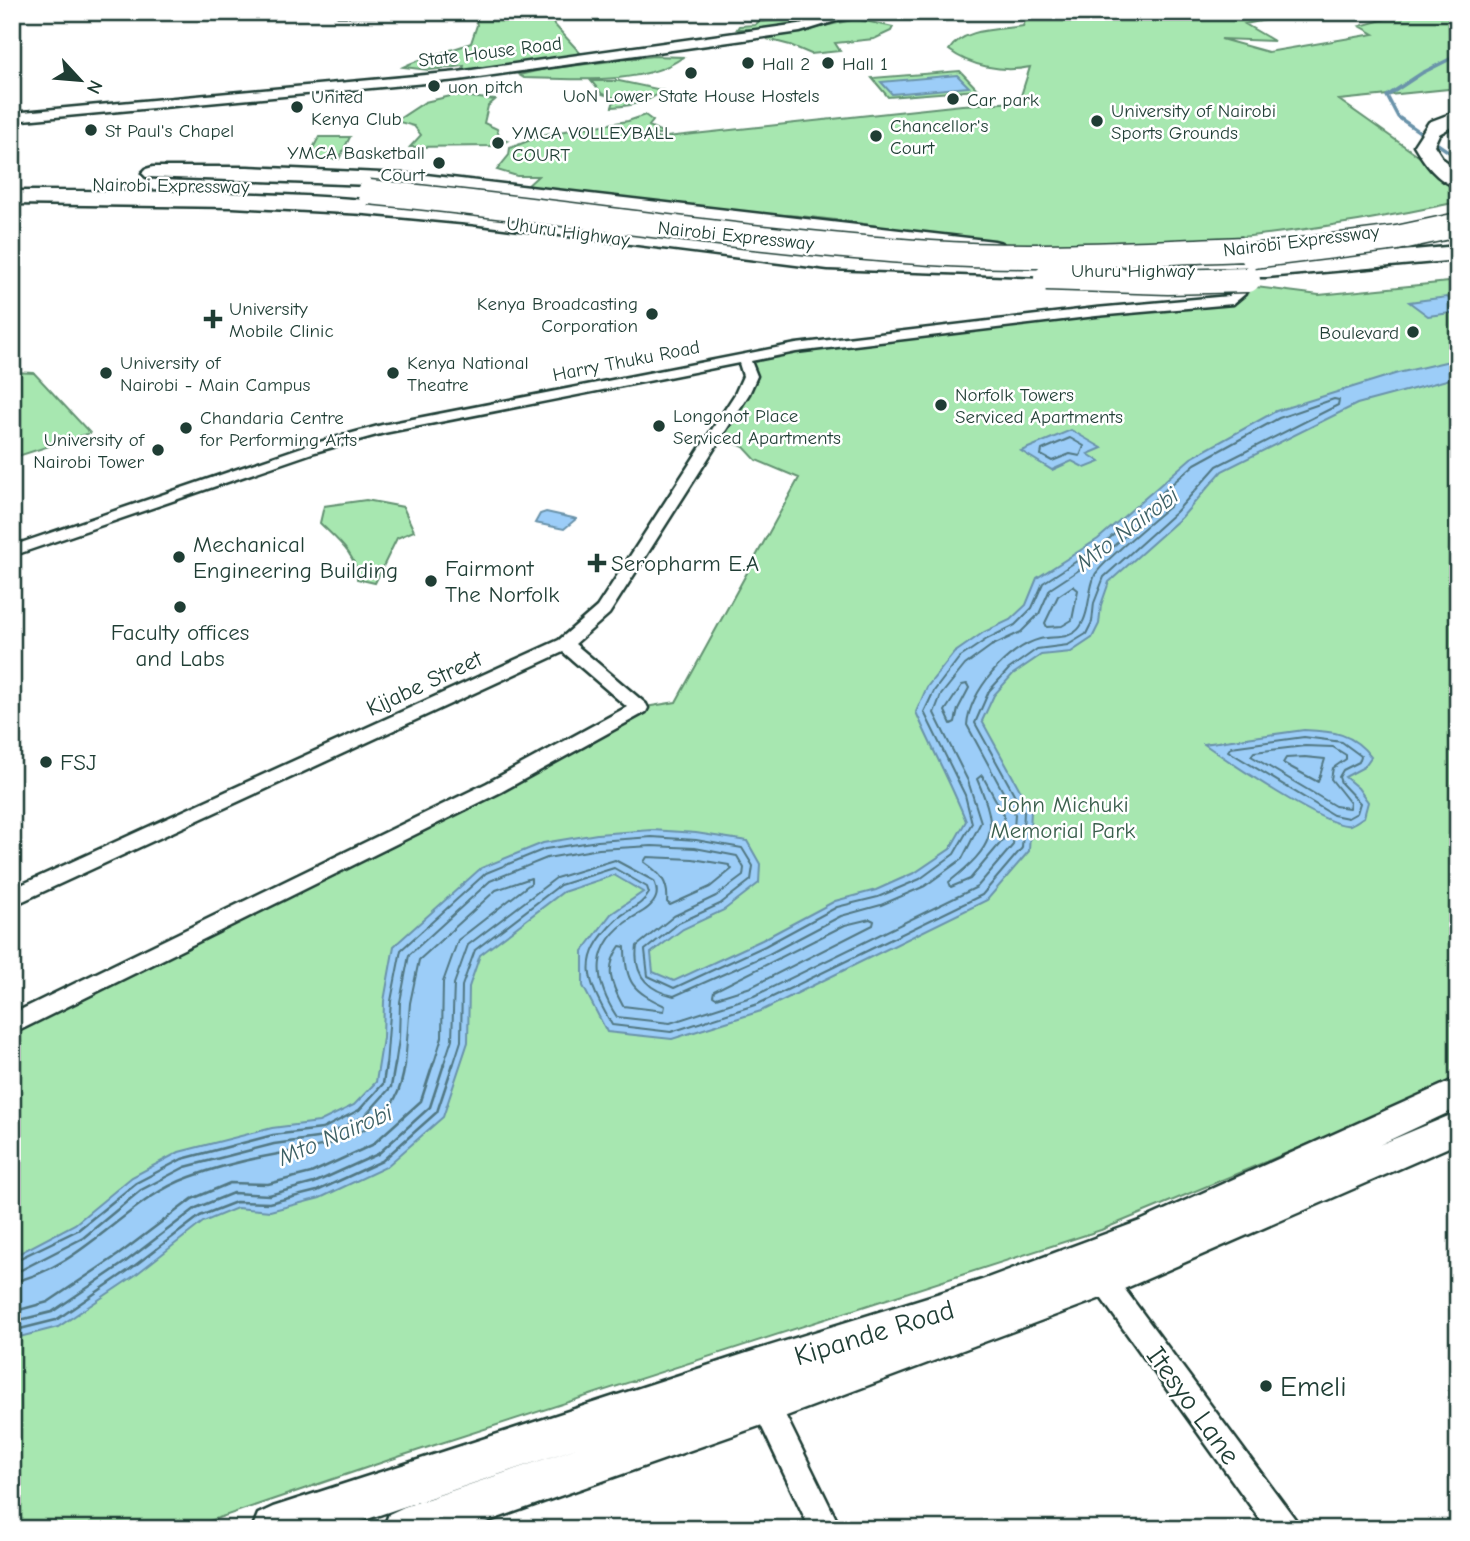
<svg xmlns="http://www.w3.org/2000/svg" width="1470" height="1541" font-family="'Comic Neue',sans-serif">
<style>
.green{fill:#a7e7b0;stroke:#639272;stroke-width:2}
.water{fill:#9ccdf8;stroke:#6a93aa;stroke-width:2}
.lines{fill:none;stroke-linecap:round;stroke-linejoin:round}
.shore-far1{stroke:#517782;stroke-width:2}
.shore{stroke:#517782;stroke-width:2.5}
.stream{stroke:#6a93aa;stroke-width:3.5}
.street-casing{stroke:#1f3d34;stroke-width:5}
.secondary-casing{stroke:#1f3d34;stroke-width:5}
.highway-casing{stroke:#1f3d34;stroke-width:5}
.street{fill:#fff;fill-rule:evenodd}
.secondary{fill:#fff;fill-rule:evenodd}
.highway{fill:#fff;fill-rule:evenodd}
.highway-bridge-casing{stroke:#1f3d34;stroke-width:27;stroke-linecap:butt}
.highway-bridge{stroke:#fff;stroke-width:24}
.poi-dot{fill:#1f3d34;stroke:#fff;stroke-width:2.5}
.labels{text-anchor:middle;stroke-width:5;stroke-linejoin:round;paint-order:stroke}
.far-street-label{font-size:19px;fill:#1f3d34;stroke:#fff}
.far-poi-label{font-size:19px;fill:#1f3d34;stroke:#fff;text-anchor:start}
.poi-label{font-size:23px;fill:#1f3d34;stroke:#fff;text-anchor:start}
.street-label{font-size:23px;fill:#1f3d34;stroke:#fff}
.park-label{font-size:23px;fill:#3a5f4d;stroke:#fff}
.water-label{font-size:24px;font-style:italic;fill:#3e6165;stroke:#fff}
.near-street-label{font-size:28px;fill:#1f3d34;stroke:#fff}
.near-poi-label{font-size:28px;fill:#1f3d34;stroke:#fff;text-anchor:start}
</style>
<rect width="100%" height="100%" fill="#fff"/>
<filter id="ink" filterUnits="userSpaceOnUse"><feTurbulence type="fractalNoise" baseFrequency=".0143" numOctaves="2"/><feDisplacementMap in="SourceGraphic" scale="14" xChannelSelector="R" yChannelSelector="G"/><feConvolveMatrix kernelMatrix="1 2 1 2 8 2 1 2 1" color-interpolation-filters="sRGB"/></filter>
<g filter="url(#ink)">
<path class="green" d="M543 12 583 56 463 70 464 66 429 70 403 67C425 56 448 52 471 43L477 25 474 15Z
M807 12H848L825 15 822 21 779 29H737L739 26 755 25 758 22 802 18Z
M1029 12H1307L1245 24 1274 41 1221 39 1268 52 1374 34 1360 26 1411 12 1458 17V88L1339 100 1458 184V202C1309 234 1151 252 998 244 972 242 944 242 918 237 904 234 891 229 877 226 829 218 777 212 729 214L525 188 538 176H517L497 170 509 155 510 148 546 134 628 121 645 115 653 121 649 126 664 133 641 137 639 140 962 105 1019 102 1030 67C1003 73 970 66 949 50 963 28 998 30 1023 26Z
M856 19 893 27 891 31 874 39 835 43 840 51 811 54 790 45 767 39Z
M653 56 683 57C646 86 570 79 524 78L519 75 545 69Z
M960 71 978 90 888 97 872 78Z
M591 81H619L662 90C651 102 628 106 612 107L615 98 602 94Z
M455 95 495 100 488 106 484 123 497 129 500 139 507 141 493 146 410 147 421 135 414 126 396 121 425 102Z
M319 137H350L339 159H307Z
M1458 278V1082L1101 1230 404 1455 186 1529H12V1026L639 708 676 702 799 478 756 460 744 447 715 435 747 384 743 357 1240 297 1256 287 1319 295 1449 282Z
M12 372 34 373 90 433 12 458Z
M366 500 403 507 414 531 397 538 375 583 357 579C358 555 336 539 320 523L324 506Z"/>
<path class="water" d="M957 75 969 87 892 94 881 82Z
M1447 297 1458 304V312L1428 316 1409 302Z
M1458 359V377L1357 404 1222 471 1182 517 1109 582 1101 605 1099 624 1092 638 1071 652 1041 655 1013 674 994 695 982 721 1031 810 1029 851 987 900 761 1011 672 1039 607 1032 583 986V951L611 914 643 892 614 875 563 892 480 955 469 987 468 1042 443 1117 386 1167 320 1198 270 1211 237 1208 203 1222 134 1276 58 1327 12 1339V1257L75 1224 132 1177 179 1152 272 1128 319 1122 354 1105 376 1082 383 1038 384 1001 394 946 481 868 543 843 597 834 652 830 696 833 747 841 760 864 759 883 724 910 683 929 651 953 653 972 674 981 762 940 835 901 876 890 916 872 950 849 966 821C951 783 932 749 916 712L927 687 954 653 984 632 1010 620 1026 605 1037 578 1098 539 1191 458 1276 411 1398 373Z
M1071 430 1102 448 1088 454 1100 462 1085 468 1072 461 1052 470 1021 451Z
M546 512 573 518 576 519 564 529 535 523 540 514Z
M1304 730C1333 731 1353 733 1371 757L1364 767 1345 777 1358 788 1368 802 1364 817C1360 819 1354 824 1350 825 1327 829 1227 760 1204 744Z"/>
<g class="lines">
<path class="shore-far1" d="M1070 438 1084 446 1080 456 1070 454 1052 461 1041 455 1042 450Z
M1073 586 1078 590 1072 620 1062 626 1047 627 1045 623 1058 596Z
M967 684 969 688 958 709 955 722 951 724 945 711 962 685Z
M1304 737 1342 742 1361 756 1359 762 1343 770 1339 777 1341 783 1360 803 1357 813 1348 818 1333 815 1228 751 1231 747Z
M1305 746 1333 747 1346 755V759L1333 768 1331 779 1350 803 1349 808 1335 806 1251 756 1254 752Z
M1305 757 1325 759 1318 782 1283 763 1286 758Z
M982 775 1004 815 1003 840 970 879 951 887 949 882C994 846 1000 832 977 779Z
M647 857 693 859 729 865 732 869 710 887 670 905 667 902C669 882 660 873 644 862Z
M870 919 874 921 873 925 751 987 716 998 713 996 714 991 845 925Z
M620 946 625 947C625 983 633 991 665 1006L664 1011 623 1006C611 984 604 968 620 946Z
M386 1066 391 1001 401 950 486 873 545 849 598 841 652 837 696 840 742 848 753 866 751 880 720 904 679 923 645 950 648 976 674 988 765 946 837 907 878 897 920 879 954 854 972 823 965 795 924 712 934 691 959 658 987 639 1015 625 1032 608 1043 583 1103 544 1195 464 1279 418 1334 399 1339 400 1338 405 1217 466 1176 512 1104 577 1094 603 1092 622 1086 634 1068 645 1037 649 1009 669 989 691 975 723 1024 812 1022 848 982 895 758 1004 671 1032 612 1025C588 981 575 960 616 920 626 910 642 906 649 893L647 887 614 868 560 885 475 950 462 986 461 1041 453 1066
M395 1066 399 1039 400 1002 409 955 490 881 547 858 599 849 652 846 695 848 737 856 744 868 743 876 716 896 674 916 637 946C633 975 647 990 674 996L769 954 841 916 881 905 925 886 962 859 981 822 968 781 934 713 941 695 965 665 991 646 1021 632 1039 614 1050 589 1108 551 1169 496 1174 497 1170 506C1156 518 1101 563 1095 575 1088 590 1090 613 1080 627 1071 640 1053 636 1040 639 1008 647 969 692 967 725L1015 814 1013 845 977 887 754 996 670 1023 617 1017C593 980 590 945 632 918 640 913 653 907 656 897 658 891 656 886 654 881L615 860 556 878 468 945 454 984 452 1039 443 1066
M405 1066 410 1003 419 960 496 890 531 878V883L458 940 443 982 442 1037 433 1066"/>
<path class="shore" d="M12 1262 78 1230 136 1183 182 1159 273 1135 322 1129 359 1110 383 1084 386 1064
M12 1271 21 1270 83 1238 141 1190 185 1167 274 1144 324 1137 365 1116 391 1087 395 1064
M12 1282C84 1267 125 1200 190 1177 217 1167 250 1159 278 1154 310 1148 341 1146 369 1126 394 1108 401 1092 405 1064
M12 1312 48 1302 118 1255 192 1199 230 1183 268 1184 311 1173 372 1145 421 1101 433 1064
M12 1322 52 1312 124 1263 196 1208 233 1193 269 1195 314 1183 378 1154 430 1107 444 1064
M12 1331 56 1320 129 1270 200 1216 236 1202 269 1203 317 1191 382 1161 437 1112 453 1064"/>
<path class="stream" d="M1458 55 1422 73 1387 96 1398 117 1458 158"/>
<defs>
<path id="street" d="M334 12H382L378 15H338Z
M1242 265 1248 269 1245 294 1233 304 1096 316 796 352 751 361 757 376 749 394 609 614 575 644 646 704 648 708 646 712 501 792 12 1034V1014L487 783 627 707 563 652 12 906V889L559 640 597 607 735 394 743 376 739 363 384 433 315 452 12 556V546L305 446 382 425 796 344 1096 308 1229 296 1233 293 1236 269Z
M1103 1268 1112 1272 1295 1519 1300 1529H1267L1094 1288 1090 1280 1094 1272Z
M765 1390 775 1394 841 1529H810L751 1404 755 1394Z"/>
<path id="secondary" d="M843 12H865L800 32 458 80 12 121V113L458 72 799 24Z
M1458 1078V1108L1379 1145 1458 1112V1143L1117 1292 765 1424 466 1529H383L389 1514 404 1507 583 1446 338 1529H252L258 1514 273 1507 750 1352 982 1280 1140 1221Z"/>
<path id="highway" d="M1458 111V123L1439 134 1434 145 1443 159 1458 170V187C1437 182 1424 162 1414 145L1429 122Z
M153 167H247L426 175 994 241 1002 243 1006 248 1002 253 994 255 426 187 146 177 142 173 146 169Z
M12 191C130 191 248 191 365 200 508 211 648 237 791 252 890 262 990 262 1089 264L1097 266 1101 271 1097 276 1089 278 828 269 472 224 365 214 233 207 12 204Z
M1458 246V260L1267 277H1203L1195 275 1191 270 1195 265 1203 263H1267Z"/>
</defs>
<use href="#street" class="street-casing"/>
<use href="#secondary" class="secondary-casing"/>
<use href="#highway" class="highway-casing"/>
<use href="#street" class="street"/>
<use href="#secondary" class="secondary"/>
<use href="#highway" class="highway"/>
<defs>
<path id="highway-bridge" d="M369 192C557 210 743 241 931 253 1035 260 1139 253 1243 249
M1253 256 1397 238 1458 225
M1046 278 1168 282 1248 280"/>
</defs>
<use href="#highway-bridge" class="highway-bridge-casing"/>
<use href="#highway-bridge" class="highway-bridge"/>
</g>
</g>
<g class="poi-dot">
<circle cx="748" cy="63" r="7"/>
<circle cx="828" cy="63" r="7"/>
<circle cx="691" cy="73" r="7"/>
<circle cx="434" cy="86" r="7"/>
<circle cx="953" cy="99" r="7"/>
<circle cx="297" cy="107" r="7"/>
<circle cx="1097" cy="121" r="7"/>
<circle cx="91" cy="130" r="7"/>
<circle cx="876" cy="136" r="7"/>
<circle cx="498" cy="143" r="7"/>
<circle cx="439" cy="163" r="7"/>
<circle cx="652" cy="314" r="7"/>
<path d="M209.5 308.5h7v7h7v7h-7v7h-7v-7h-7v-7h7z"/>
<circle cx="1413" cy="332" r="7"/>
<circle cx="106" cy="373" r="7"/>
<circle cx="393" cy="373" r="7"/>
<circle cx="941" cy="405" r="7"/>
<circle cx="659" cy="426" r="7"/>
<circle cx="186" cy="428" r="7"/>
<circle cx="158" cy="450" r="7"/>
<circle cx="179" cy="557" r="7"/>
<path d="M593.5 552.5h7v7h7v7h-7v7h-7v-7h-7v-7h7z"/>
<circle cx="431" cy="581" r="7"/>
<circle cx="180" cy="607" r="7"/>
<circle cx="46" cy="762" r="7"/>
<circle cx="1266" cy="1386" r="7"/>
</g>
<g class="labels">
<g class="far-street-label">
<text transform="translate(490 51) rotate(-7)" y="7">State House Road</text>
<text transform="translate(171 185) rotate(1)" y="7">Nairobi Expressway</text>
<text transform="translate(568 231) rotate(8)" y="7">Uhuru Highway</text>
<text transform="translate(736 235) rotate(6)" y="7">Nairobi Expressway</text>
<text transform="translate(1301 240) rotate(-7)" y="7">Nairobi Expressway</text>
<text x="1133" y="277">Uhuru Highway</text>
<text transform="translate(626 360) rotate(-11)" y="7">Harry Thuku Road</text>
</g>
<g class="far-poi-label">
<text x="762" y="70">Hall 2</text>
<text x="842" y="70">Hall 1</text>
<text x="448" y="93">uon pitch</text>
<text x="691" y="102" text-anchor="middle">UoN Lower State House Hostels</text>
<text x="311" y="103">United<tspan x="311" dy="22">Kenya Club</tspan></text>
<text x="967" y="106">Car park</text>
<text x="1111" y="117">University of Nairobi<tspan x="1111" dy="22">Sports Grounds</tspan></text>
<text x="890" y="132">Chancellor's<tspan x="890" dy="22">Court</tspan></text>
<text x="105" y="137">St Paul's Chapel</text>
<text x="512" y="139">YMCA VOLLEYBALL<tspan x="512" dy="22">COURT</tspan></text>
<text x="425" y="159" text-anchor="end">YMCA Basketball<tspan x="425" dy="22">Court</tspan></text>
<text x="638" y="310" text-anchor="end">Kenya Broadcasting<tspan x="638" dy="22">Corporation</tspan></text>
<text x="229" y="315">University<tspan x="229" dy="22">Mobile Clinic</tspan></text>
<text x="1399" y="339" text-anchor="end">Boulevard</text>
<text x="120" y="369">University of<tspan x="120" dy="22">Nairobi - Main Campus</tspan></text>
<text x="407" y="369">Kenya National<tspan x="407" dy="22">Theatre</tspan></text>
<text x="955" y="401">Norfolk Towers<tspan x="955" dy="22">Serviced Apartments</tspan></text>
<text x="673" y="422">Longonot Place<tspan x="673" dy="22">Serviced Apartments</tspan></text>
<text x="200" y="424">Chandaria Centre<tspan x="200" dy="22">for Performing Arts</tspan></text>
<text x="144" y="446" text-anchor="end">University of<tspan x="144" dy="22">Nairobi Tower</tspan></text>
</g>
<g class="poi-label">
<text x="193" y="552">Mechanical<tspan x="193" dy="26">Engineering Building</tspan></text>
<text x="611" y="571">Seropharm E.A</text>
<text x="445" y="576">Fairmont<tspan x="445" dy="26">The Norfolk</tspan></text>
<text x="180" y="640" text-anchor="middle">Faculty offices<tspan x="180" dy="26">and Labs</tspan></text>
<text x="60" y="770">FSJ</text>
</g>
<g class="street-label">
<text transform="translate(424 683) rotate(-25)" y="8">Kijabe Street</text>
</g>
<g class="park-label">
<text x="1063" y="812">John Michuki<tspan x="1063" dy="26">Memorial Park</tspan></text>
</g>
<g class="water-label">
<text transform="translate(1127 529) rotate(-37)" y="8">Mto Nairobi</text>
<text transform="translate(335 1135) rotate(-23)" y="8">Mto Nairobi</text>
</g>
<g class="near-street-label">
<text transform="translate(874 1332) rotate(-17)" y="10">Kipande Road</text>
<text transform="translate(1194 1405) rotate(54)" y="10">Itesyo Lane</text>
</g>
<g class="near-poi-label">
<text x="1280" y="1396">Emeli</text>
</g>
</g>
<rect width="1470" height="1541" fill="none" stroke="#fff" stroke-width="42"/>
<rect x="21" y="21" width="1428" height="1499" fill="none" stroke="#1f3d34" stroke-width="2.5" filter="url(#ink)"/>
<g transform="translate(80 80) rotate(116)" stroke="#ffffff" stroke-width="5" paint-order="stroke">
<path d="M0-5L12 26L0 18L-12 26Z" fill="#1f3d34"/>
<text y="-10" font-size="19" font-weight="bold" text-anchor="middle" fill="#1f3d34">N</text>
</g>
</svg>
